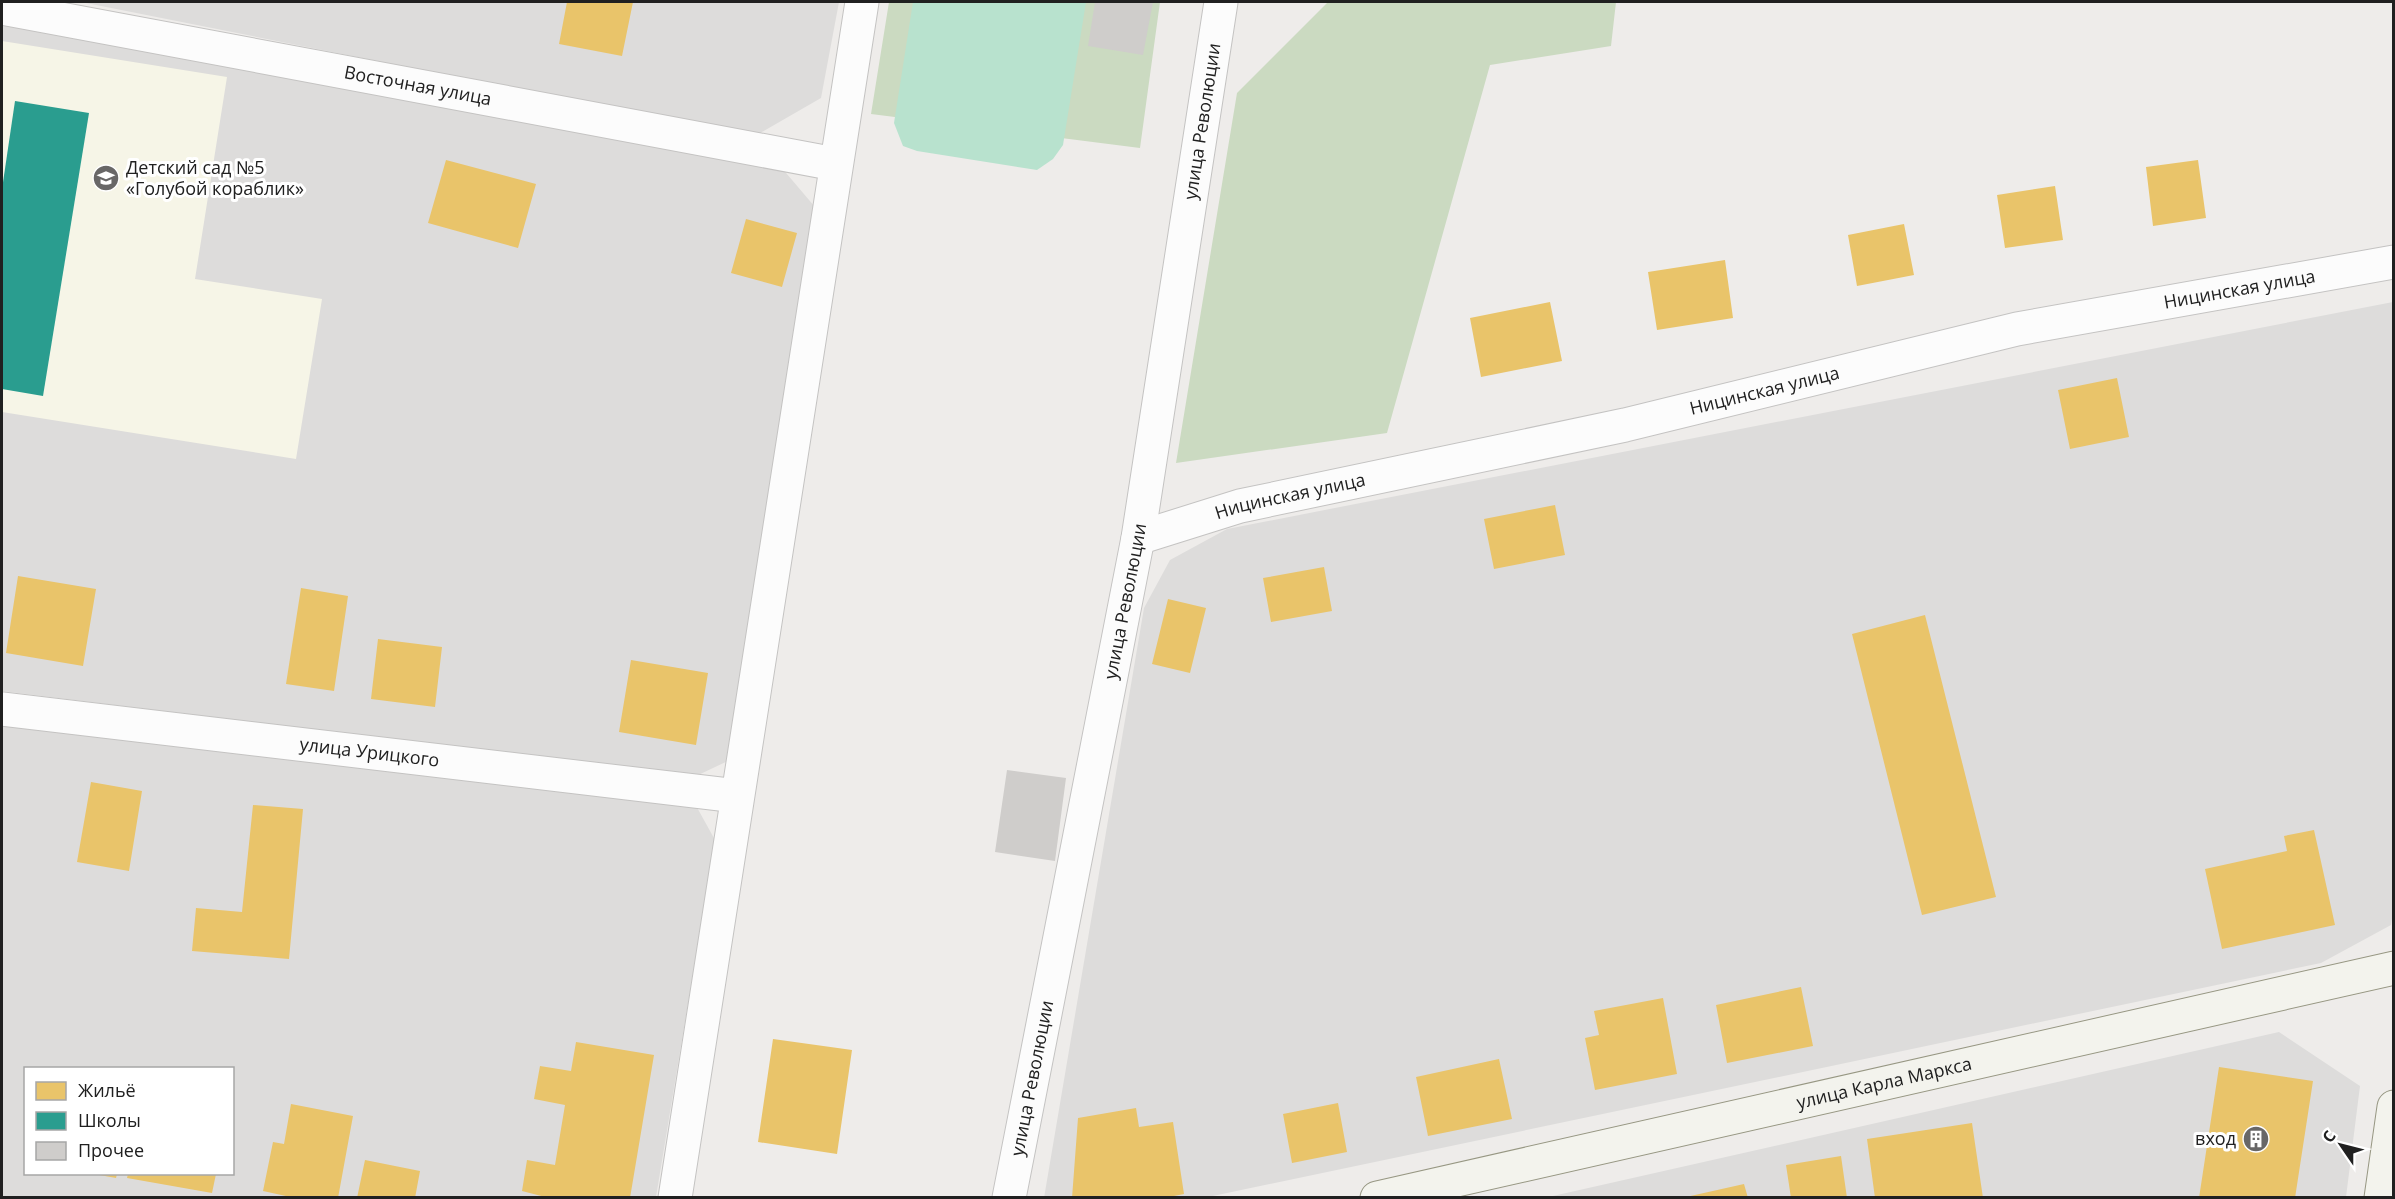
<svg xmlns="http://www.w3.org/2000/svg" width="2395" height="1199" font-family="'Open Sans',sans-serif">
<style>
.residential{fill:#dddcdb;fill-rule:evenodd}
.education{fill:#f6f5e7}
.forest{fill:#cbdac1}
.pitch{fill:#b8e2ce}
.homes{fill:#e9c46a}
.schools{fill:#2a9d8f}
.building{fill:#cfcdcb}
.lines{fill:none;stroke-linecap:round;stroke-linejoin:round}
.street-casing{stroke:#c4c3c2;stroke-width:35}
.secondary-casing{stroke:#979783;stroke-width:35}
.street{stroke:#fcfcfc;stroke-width:33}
.secondary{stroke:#f3f3ed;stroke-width:33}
.labels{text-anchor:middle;stroke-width:6;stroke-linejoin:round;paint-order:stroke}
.street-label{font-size:18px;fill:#202020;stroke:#fff}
.poi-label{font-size:18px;fill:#202020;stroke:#fff;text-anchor:start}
</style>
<rect width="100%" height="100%" fill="#eeecea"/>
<path class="residential" d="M81 2H839L821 98 755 136Z
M2 23 781 167 815 207 732 759 694 777 2 691Z
M2393 302 2394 906 2391 925 2321 963 1208 1197 1044 1198 1144 608 1170 560 1227 529Z
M2 720 694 802 715 840 656 1197 2 1198ZM26 1068H232V1174H26Z
M2279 1032 2360 1086 2346 1197 1544 1198Z"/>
<path class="education" d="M2 41 227 77 195 279 322 299 296 459 2 412Z"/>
<path class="forest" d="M889 2H1160L1140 148 871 114Z
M1328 2H1616L1611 46 1490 65 1387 433 1176 463 1237 93Z"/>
<path class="pitch" d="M913 2H1086L1063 145 1053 159 1037 170 917 151 903 146 894 123Z"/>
<path class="homes" d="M567 2H633L622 56 559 44Z
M446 160 536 184 518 248 428 223Z
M2198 160 2206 218 2153 226 2146 167Z
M2055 186 2063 240 2005 248 1997 195Z
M746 219 797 233 782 287 731 273Z
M1904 224 1914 275 1857 286 1848 235Z
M1725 260 1733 318 1657 330 1648 272Z
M1550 302 1562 361 1481 377 1470 318Z
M2117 378 2129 437 2070 449 2058 390Z
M1555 505 1565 555 1494 569 1484 519Z
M1324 567 1332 611 1271 622 1263 578Z
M18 576 96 589 83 666 6 653Z
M301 588 348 596 334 691 286 684Z
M1168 599 1206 608 1190 673 1152 664Z
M1925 615 1996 897 1922 915 1852 634Z
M378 639 442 647 435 707 371 699Z
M631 660 708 673 696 745 619 732Z
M91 782 142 791 129 871 77 862Z
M253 805 303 809 289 959 192 951 196 908 242 912Z
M2314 830 2335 925 2222 949 2205 869 2287 851 2284 836Z
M1801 987 1813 1046 1727 1063 1716 1005Z
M1663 998 1677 1074 1595 1090 1585 1038 1599 1035 1594 1011Z
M773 1039 852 1050 837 1154 758 1142Z
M576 1042 654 1055 630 1198H549L522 1191 527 1160 555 1165 565 1105 534 1099 540 1066 571 1071Z
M1499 1059 1512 1119 1428 1136 1416 1077Z
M2219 1067 2313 1081 2295 1198H2199Z
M1338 1103 1347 1152 1292 1163 1283 1114Z
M291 1104 353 1116 338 1198H295L263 1191 273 1142 284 1144Z
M1136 1108 1139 1127 1173 1122 1184 1194 1164 1198H1072L1078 1118Z
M1972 1123 1983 1198H1875L1867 1139Z
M1841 1156 1847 1198H1791L1786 1165Z
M365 1160 420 1171 415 1198H357Z
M94 1174H117L116 1178Z
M128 1174H216L212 1193 127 1178Z
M1744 1184 1748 1198H1686V1197Z"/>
<path class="schools" d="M15 101 89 113 43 396 2 389V189Z"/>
<path class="building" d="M1095 2H1153L1143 55 1088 46Z
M1007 770 1066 778 1055 861 995 852Z"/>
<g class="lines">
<defs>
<g id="street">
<path id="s1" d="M2 8 835 164"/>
<path id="s2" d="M1138 538 1240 506 1625 425 2017 329 2394 262"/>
<path id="s3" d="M2 709 737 796"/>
<path d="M675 1198 862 2"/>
<path id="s4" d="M1009 1198 1138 538 1221 2"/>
</g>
<g id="secondary">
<path id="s5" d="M1377 1198 2394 968"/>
<path d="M2381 1198 2394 1107"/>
</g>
</defs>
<use href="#street" class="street-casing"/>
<use href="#secondary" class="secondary-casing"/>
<use href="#street" class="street"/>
<use href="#secondary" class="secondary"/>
</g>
<defs>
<symbol id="school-disc" viewBox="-11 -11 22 22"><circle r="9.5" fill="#686767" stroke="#fff"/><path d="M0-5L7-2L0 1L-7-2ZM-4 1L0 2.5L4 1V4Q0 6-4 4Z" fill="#fff"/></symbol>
<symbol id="building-disc" viewBox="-11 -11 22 22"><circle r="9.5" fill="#686767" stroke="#fff"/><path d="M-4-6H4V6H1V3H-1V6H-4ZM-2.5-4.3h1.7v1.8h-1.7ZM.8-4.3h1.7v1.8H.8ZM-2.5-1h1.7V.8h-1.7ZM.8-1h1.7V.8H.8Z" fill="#fff"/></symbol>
</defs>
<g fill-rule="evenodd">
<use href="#school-disc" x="91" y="163" width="30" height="30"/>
<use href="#building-disc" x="2241" y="1124" width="30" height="30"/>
</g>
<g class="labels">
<g class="street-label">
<text dy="6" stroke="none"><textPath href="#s1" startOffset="423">Восточная улица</textPath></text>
<text dy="6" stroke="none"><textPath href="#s4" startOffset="1094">улица Революции</textPath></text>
<text dy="6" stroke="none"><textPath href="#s2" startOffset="1130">Ницинская улица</textPath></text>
<text dy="6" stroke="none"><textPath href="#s2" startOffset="644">Ницинская улица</textPath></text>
<text dy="6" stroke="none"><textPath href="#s2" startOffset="158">Ницинская улица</textPath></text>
<text dy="6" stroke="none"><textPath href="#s4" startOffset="608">улица Революции</textPath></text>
<text dy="6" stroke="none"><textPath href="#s3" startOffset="370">улица Урицкого</textPath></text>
<text dy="6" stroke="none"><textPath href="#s4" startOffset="122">улица Революции</textPath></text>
<text dy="6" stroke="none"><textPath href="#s5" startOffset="520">улица Карла Маркса</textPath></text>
</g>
<g class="poi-label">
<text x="126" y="174">Детский сад №5<tspan x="126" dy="21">«Голубой кораблик»</tspan></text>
<text x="2236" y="1145" text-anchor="end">вход</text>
</g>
</g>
<rect width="2395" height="1199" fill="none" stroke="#202020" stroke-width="6"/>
<rect x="24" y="1067" width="210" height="108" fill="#ffffff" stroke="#a6a6a6" stroke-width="1.5"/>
<rect x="36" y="1082" width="30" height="18" fill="#e9c46a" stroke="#a6a6a6" stroke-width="1.5"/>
<text x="78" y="1097" font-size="18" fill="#202020">Жильё</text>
<rect x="36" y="1112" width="30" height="18" fill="#2a9d8f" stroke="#a6a6a6" stroke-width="1.5"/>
<text x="78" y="1127" font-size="18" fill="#202020">Школы</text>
<rect x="36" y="1142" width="30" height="18" fill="#cfcdcb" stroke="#a6a6a6" stroke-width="1.5"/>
<text x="78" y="1157" font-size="18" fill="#202020">Прочее</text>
<g transform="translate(2341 1145) rotate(305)" stroke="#ffffff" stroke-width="4.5" paint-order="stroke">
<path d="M0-4.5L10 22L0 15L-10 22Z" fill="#202020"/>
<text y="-9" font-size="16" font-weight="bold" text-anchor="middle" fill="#202020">С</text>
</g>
</svg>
